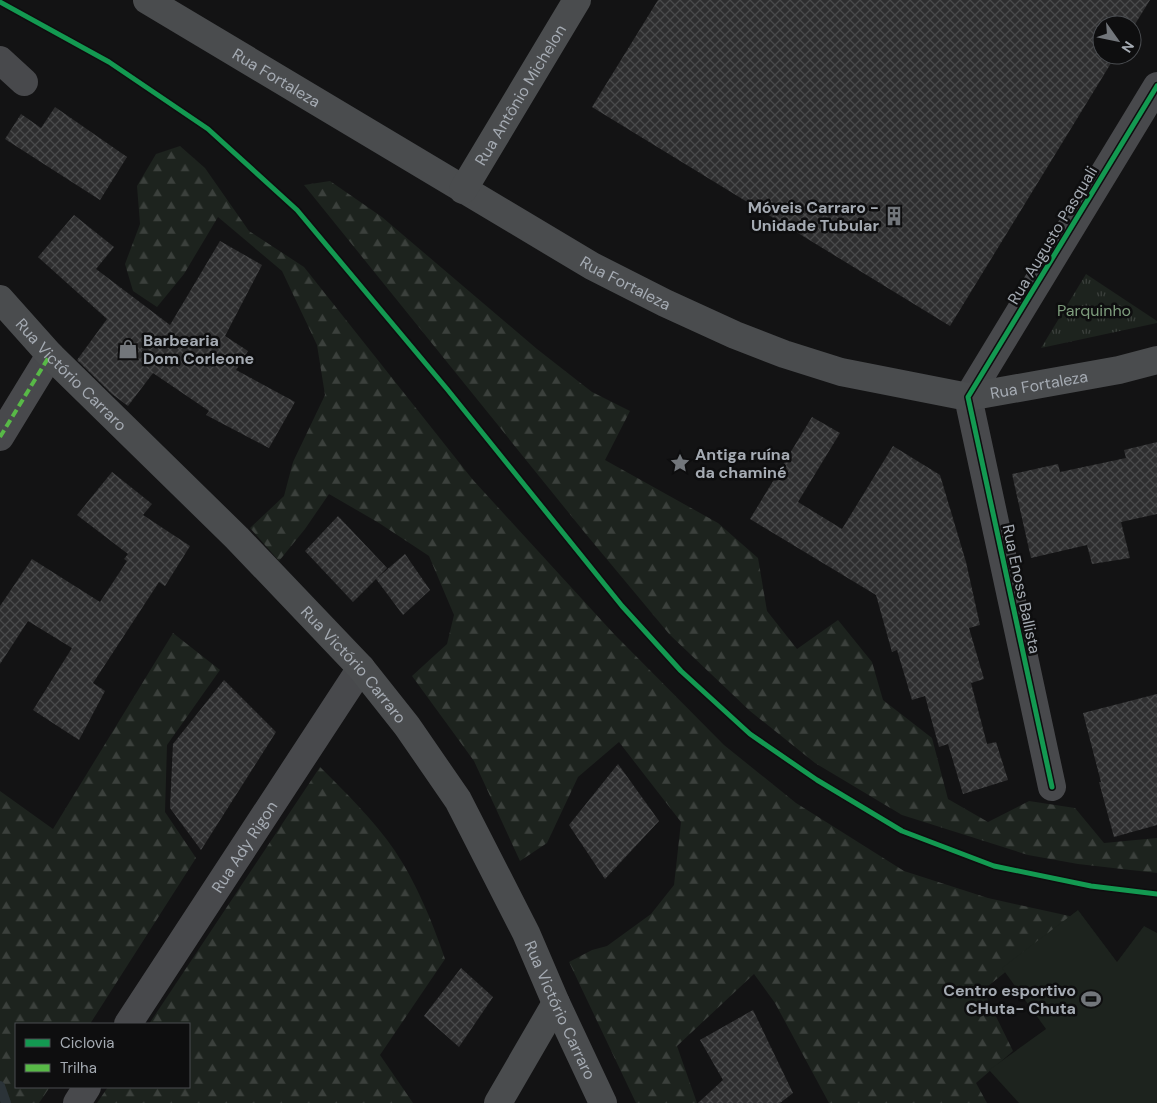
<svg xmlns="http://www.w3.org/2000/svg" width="1157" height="1103" font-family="'DM Sans',sans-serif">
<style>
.grass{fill:url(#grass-tufts)}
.forest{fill:url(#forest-firs)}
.garden{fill:#1d231e}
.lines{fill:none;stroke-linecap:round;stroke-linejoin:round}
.stream{stroke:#2b3338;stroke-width:10}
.building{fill:url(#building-cross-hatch)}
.minor{stroke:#48494c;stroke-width:28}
.major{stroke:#4a4c4e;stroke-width:28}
.rail{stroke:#484a4c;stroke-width:4;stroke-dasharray:6 5;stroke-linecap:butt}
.quiet{stroke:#58b947;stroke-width:4;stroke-dasharray:8 4;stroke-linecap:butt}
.cycleway-casing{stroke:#0e0e0f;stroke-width:8}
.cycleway{stroke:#139951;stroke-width:5}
.labels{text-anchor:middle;stroke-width:5;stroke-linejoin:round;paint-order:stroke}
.street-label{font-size:16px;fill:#a5abb3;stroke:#0e0e0f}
.poi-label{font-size:16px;font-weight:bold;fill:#a5abb3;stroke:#0e0e0f;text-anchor:end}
.park-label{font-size:16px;fill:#7e9d7d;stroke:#0e0e0f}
</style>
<defs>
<pattern id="grass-tufts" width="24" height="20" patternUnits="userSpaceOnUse" patternTransform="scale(1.25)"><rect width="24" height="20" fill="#1d231e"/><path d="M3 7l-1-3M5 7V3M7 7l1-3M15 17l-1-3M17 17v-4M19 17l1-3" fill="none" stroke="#3b403c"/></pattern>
<pattern id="forest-firs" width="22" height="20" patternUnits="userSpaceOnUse" patternTransform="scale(1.25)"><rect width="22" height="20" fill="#1d231e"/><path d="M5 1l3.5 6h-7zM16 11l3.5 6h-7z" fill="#3b403c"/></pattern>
<pattern id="building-cross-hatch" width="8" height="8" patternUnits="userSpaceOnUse" patternTransform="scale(1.25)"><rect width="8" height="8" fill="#2e2e2f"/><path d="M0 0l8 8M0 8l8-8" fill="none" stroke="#494a4b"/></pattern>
</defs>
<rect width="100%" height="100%" fill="#131314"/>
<path class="grass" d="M1086 274 1157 321V323L1041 348Z"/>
<path class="forest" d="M180 146 205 168 249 231 304 267 473 480 614 634 724 745 796 803 904 871 988 898 1074 917 983 990 1013 1051 976 1083 987 1103H829L775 1003 754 974 677 1046 697 1103H636L569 962 592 950 607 946 651 914 674 885 681 822 619 742 578 777 547 843 520 861 474 761 412 676 447 644 454 615 429 556 379 523 329 494 305 529 279 561 250 528 284 496 293 462 325 395 317 345 282 271 218 217 184 274 157 307 133 291 125 264 140 224 137 186 156 154Z
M330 181 382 217 537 349 592 392 630 411 605 460 718 523 758 558 767 611 797 649 838 620 872 662 883 700 932 738 948 799 988 822 1029 801 1075 808 1104 843 1157 838V873L1078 864 1028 855 902 815 815 763 750 711 670 635 585 533 304 185Z
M173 633 220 670 167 745 165 812 196 858 90 1024H16V1087H50L39 1103H0V791L53 829Z
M320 767C346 793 374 820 395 851 417 884 432 921 445 959L380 1055 413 1103H97L108 1087H189V1024H149Z"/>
<path class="garden" d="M1078 910 1117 962 1144 926 1157 933V1103H1019L989 1070 1046 1029 1002 968Z"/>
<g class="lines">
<path class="stream" d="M0 1086 6 1103"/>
</g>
<path class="building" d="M658 0H1150L1132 29V25H1102V55H1116L950 326 592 107Z
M55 107 127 157 100 200 5 139 21 114 41 128Z
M74 215 114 247 96 269 170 325 220 241 262 265 225 336 248 351 236 370 295 402 269 448 206 415 209 411 153 373 128 406 112 394 77 360 107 319 38 257Z
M812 417 840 433 798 502 842 529 893 446 940 475 966 562 980 625 969 628 984 679 971 683 987 744 996 742 1008 780 963 794 948 744 939 747 925 696 912 700 897 650 892 652 876 595 750 519Z
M1157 442V514L1121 522 1130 558 1092 564 1087 545 1031 558 1012 474 1058 464 1060 472 1126 458 1124 450Z
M112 472 152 504 143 515 190 546 165 586 159 582 93 683 105 691 79 740 33 710 72 648 28 621 0 664V606L32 559 100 602 127 561 124 559 128 554 77 515Z
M338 516 387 568 353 602 305 551Z
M405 554 430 590 403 615 376 579Z
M224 680 276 732 201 850 170 808 173 744Z
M1157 694V825L1114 837 1099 782H1101L1083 713Z
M618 764 659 821 605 879 569 825Z
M461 968 493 997 459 1047 424 1016Z
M753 1010 793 1093 780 1103H698L723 1080 700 1040Z"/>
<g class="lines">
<g class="minor">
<path d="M0 60 24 82"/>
<path d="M0 437 50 355"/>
<path d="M1052 787 968 397 1157 86"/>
<path id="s1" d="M128 1024 361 668"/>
<path d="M77 1103 87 1087"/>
</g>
<g class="major">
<path id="s2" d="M147 0 592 266 665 303 735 335 784 354 841 372 968 397 1119 370 1157 360"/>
<path id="s3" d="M463 190 577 0"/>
<path id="s4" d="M0 299 50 355 237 538 361 668 407 726 458 800 526 933 556 1003 603 1103"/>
<path d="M498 1103 556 1003"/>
</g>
<path class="rail" d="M0 2 109 62 208 129 297 210 447 389 622 606 681 671 750 734 817 780 902 831 994 866 1091 886 1157 894"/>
<path class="quiet" d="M0 437 50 355"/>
<defs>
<path id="cycleway" d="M0 2 109 62 208 129 297 210 447 389 622 606 681 671 750 734 817 780 902 831 994 866 1091 886 1157 894
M1052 787 968 397 1157 86"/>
</defs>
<use href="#cycleway" class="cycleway-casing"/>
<use href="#cycleway" class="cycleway"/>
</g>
<defs>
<symbol id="building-bare" viewBox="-9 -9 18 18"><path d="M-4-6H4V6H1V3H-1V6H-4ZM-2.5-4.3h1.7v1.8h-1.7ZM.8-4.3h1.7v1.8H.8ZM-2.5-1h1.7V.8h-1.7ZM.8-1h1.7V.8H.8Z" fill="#72767b" stroke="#0e0e0f" stroke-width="2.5" paint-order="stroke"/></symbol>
<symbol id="shop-bare" viewBox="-9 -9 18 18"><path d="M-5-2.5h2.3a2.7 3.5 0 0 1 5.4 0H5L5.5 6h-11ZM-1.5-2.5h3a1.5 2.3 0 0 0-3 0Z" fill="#72767b" stroke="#0e0e0f" stroke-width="2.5" paint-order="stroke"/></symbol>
<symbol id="sight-bare" viewBox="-9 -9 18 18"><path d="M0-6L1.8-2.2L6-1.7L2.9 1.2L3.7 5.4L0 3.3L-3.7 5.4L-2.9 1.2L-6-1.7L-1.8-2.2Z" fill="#72767b" stroke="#0e0e0f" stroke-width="2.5" paint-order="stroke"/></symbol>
<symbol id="stadium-bare" viewBox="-9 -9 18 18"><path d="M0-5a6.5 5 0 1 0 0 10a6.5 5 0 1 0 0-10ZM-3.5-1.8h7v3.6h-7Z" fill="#72767b" stroke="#0e0e0f" stroke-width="2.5" paint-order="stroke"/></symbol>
</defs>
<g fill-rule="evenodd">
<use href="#building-bare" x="880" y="202" width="28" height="28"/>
<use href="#shop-bare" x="114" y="335" width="28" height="28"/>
<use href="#sight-bare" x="666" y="449" width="28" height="28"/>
<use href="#stadium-bare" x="1077" y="985" width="28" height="28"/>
</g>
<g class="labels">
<g class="street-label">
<text dy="6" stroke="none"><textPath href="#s2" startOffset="151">Rua Fortaleza</textPath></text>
<text dy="6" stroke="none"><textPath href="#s3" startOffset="111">Rua Antônio Michelon</textPath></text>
<text transform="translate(1052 235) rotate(-59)" y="6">Rua Augusto Pasquali</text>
<text dy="6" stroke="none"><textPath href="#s2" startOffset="556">Rua Fortaleza</textPath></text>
<text dy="6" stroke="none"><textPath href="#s4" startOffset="104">Rua Victório Carraro</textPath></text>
<text dy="6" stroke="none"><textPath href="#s2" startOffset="991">Rua Fortaleza</textPath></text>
<text transform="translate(1022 589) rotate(78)" y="6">Rua Enoss Ballista</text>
<text dy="6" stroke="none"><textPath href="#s4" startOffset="509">Rua Victório Carraro</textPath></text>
<text dy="6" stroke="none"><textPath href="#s1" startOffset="212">Rua Ady Rigon</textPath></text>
<text dy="6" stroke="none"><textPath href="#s4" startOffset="914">Rua Victório Carraro</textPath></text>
</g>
<g class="poi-label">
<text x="879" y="213">Móveis Carraro -<tspan x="879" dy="18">Unidade Tubular</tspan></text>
<text x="143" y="346" text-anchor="start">Barbearia<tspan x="143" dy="18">Dom Corleone</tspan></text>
<text x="695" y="460" text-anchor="start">Antiga ruína<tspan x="695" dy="18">da chaminé</tspan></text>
<text x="1076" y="996">Centro esportivo<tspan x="1076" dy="18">CHuta- Chuta</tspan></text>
</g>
<g class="park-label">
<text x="1094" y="316">Parquinho</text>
</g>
</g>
<rect x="15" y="1023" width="175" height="65" fill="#0e0e0f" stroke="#4a4d51"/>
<rect x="25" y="1039" width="25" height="8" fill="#139951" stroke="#4a4d51"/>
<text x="60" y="1048" font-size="15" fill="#a5abb3">Ciclovia</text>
<rect x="25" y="1064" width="25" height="8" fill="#58b947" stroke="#4a4d51"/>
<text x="60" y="1073" font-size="15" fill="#a5abb3">Trilha</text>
<g transform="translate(1117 40) rotate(123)"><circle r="24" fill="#0e0e0f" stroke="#4a4d51"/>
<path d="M0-4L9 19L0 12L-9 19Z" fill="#72767b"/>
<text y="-8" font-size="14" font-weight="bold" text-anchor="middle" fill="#a5abb3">N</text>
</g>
</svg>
